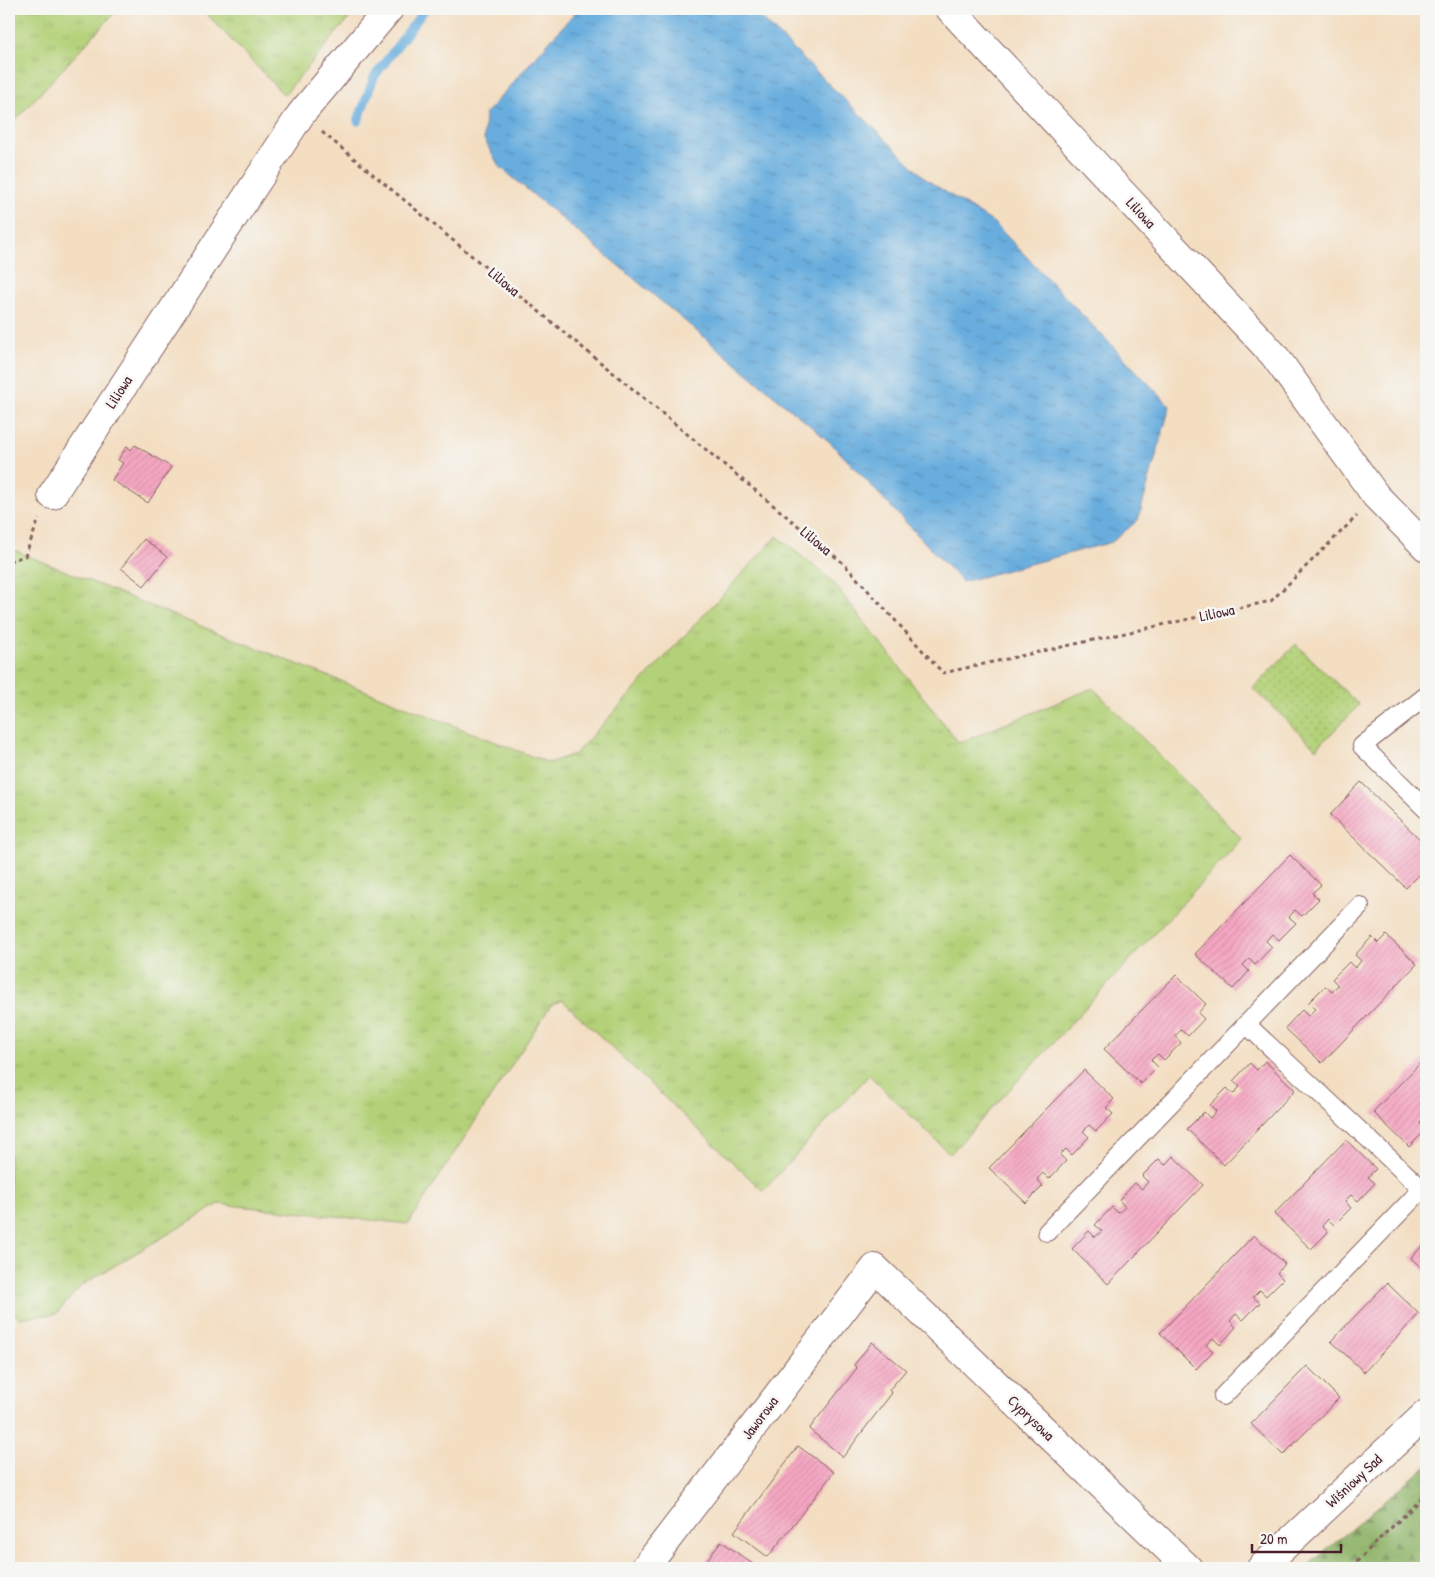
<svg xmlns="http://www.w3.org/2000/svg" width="1435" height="1577" font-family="'Patrick Hand',sans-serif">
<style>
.grass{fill:url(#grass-tufts);stroke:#7e7852}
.forest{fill:url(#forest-firs);stroke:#6c694a}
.park{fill:url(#park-dots);stroke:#7e7852}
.water{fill:url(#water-ripples);stroke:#596684}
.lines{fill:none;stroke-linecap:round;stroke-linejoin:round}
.stream{stroke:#68adde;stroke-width:9}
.building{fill:url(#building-hatch)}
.lane-casing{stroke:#856260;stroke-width:20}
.street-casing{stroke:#856260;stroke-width:30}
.path{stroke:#856260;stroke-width:3;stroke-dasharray:4 4;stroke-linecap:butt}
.lane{stroke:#fff;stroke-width:18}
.street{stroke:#fff;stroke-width:28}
.labels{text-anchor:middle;stroke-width:5;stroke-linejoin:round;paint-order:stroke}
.street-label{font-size:15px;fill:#4a1f2b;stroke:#f6f6f2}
</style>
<defs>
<pattern id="grass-tufts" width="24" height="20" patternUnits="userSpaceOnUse" patternTransform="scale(1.25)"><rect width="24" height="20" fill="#b3d178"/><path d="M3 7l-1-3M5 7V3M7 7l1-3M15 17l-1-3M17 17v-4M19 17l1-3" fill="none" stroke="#9bb368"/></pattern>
<pattern id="forest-firs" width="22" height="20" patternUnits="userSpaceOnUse" patternTransform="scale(1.25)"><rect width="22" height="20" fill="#8eb368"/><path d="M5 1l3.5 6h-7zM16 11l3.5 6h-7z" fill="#769156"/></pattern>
<pattern id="park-dots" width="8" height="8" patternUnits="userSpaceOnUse" patternTransform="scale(1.25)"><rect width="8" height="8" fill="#b3d178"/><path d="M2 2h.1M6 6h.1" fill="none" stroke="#9bb368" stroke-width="1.8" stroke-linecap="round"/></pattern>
<pattern id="water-ripples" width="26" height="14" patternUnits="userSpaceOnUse" patternTransform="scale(1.25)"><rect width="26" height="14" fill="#68adde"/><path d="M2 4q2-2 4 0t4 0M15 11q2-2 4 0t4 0" fill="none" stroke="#588cb4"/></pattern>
<pattern id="building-hatch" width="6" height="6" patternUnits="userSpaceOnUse" patternTransform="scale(1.25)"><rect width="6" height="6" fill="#f5a7c2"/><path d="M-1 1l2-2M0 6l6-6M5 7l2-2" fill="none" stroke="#d48fa7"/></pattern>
</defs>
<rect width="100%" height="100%" fill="#f6f6f2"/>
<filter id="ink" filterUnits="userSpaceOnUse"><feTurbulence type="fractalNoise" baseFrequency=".02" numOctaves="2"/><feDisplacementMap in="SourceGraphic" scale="10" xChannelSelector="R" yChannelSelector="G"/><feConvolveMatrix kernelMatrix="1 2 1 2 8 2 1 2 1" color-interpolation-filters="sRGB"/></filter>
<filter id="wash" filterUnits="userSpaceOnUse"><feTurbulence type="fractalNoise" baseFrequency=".0096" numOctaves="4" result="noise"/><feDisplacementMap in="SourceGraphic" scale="20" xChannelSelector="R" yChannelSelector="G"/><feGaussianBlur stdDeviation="1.12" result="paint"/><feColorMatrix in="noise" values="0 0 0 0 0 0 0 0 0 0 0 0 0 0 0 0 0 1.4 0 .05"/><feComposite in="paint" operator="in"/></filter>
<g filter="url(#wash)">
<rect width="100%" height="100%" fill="#f3dec2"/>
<path class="grass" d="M9 9H118L9 127Z
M202 9H357L284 95Z
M777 536 832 581 959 743 1093 688 1242 839 950 1154 869 1075 763 1191 562 1000 551 1005 408 1224 219 1204 82 1285 56 1314 19 1318 9 1308V548L180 618 549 763 575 754Z"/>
<path class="forest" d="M1426 1466V1568H1305Z"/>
<path class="park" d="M1296 644 1359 705 1316 749 1253 688Z"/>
<path class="water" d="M578 9H752L927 180 994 223 1170 406 1138 520 1112 542 962 582 831 443 499 166 484 139 485 114Z"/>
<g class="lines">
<path class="stream" d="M358 121 374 77 425 9"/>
</g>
<g id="blocks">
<path class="building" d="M135 445 171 467 148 503 112 480 123 463 118 460 127 446 131 450Z
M144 539 167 557 144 586 121 568Z
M1361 782 1426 845V868L1406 888 1330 815Z
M1290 855 1321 885 1312 893 1319 899 1302 916 1295 910 1289 917 1296 923 1279 940 1272 934 1266 941 1272 947 1255 965 1249 959 1243 965 1249 971 1233 989 1195 954Z
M1386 935 1417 964 1322 1063 1285 1028 1302 1010 1308 1016 1315 1009 1308 1003 1325 986 1332 992 1338 985 1332 979 1349 962 1355 968 1361 961 1355 955 1372 937 1378 943Z
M1176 975 1206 1004 1198 1013 1204 1019 1188 1036 1181 1030 1175 1036 1181 1043 1164 1060 1158 1054 1151 1060 1158 1067 1141 1084 1104 1049Z
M1426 1057V1117L1420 1123 1426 1130 1409 1147 1373 1112Z
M1265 1061 1295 1090 1224 1165 1187 1129 1204 1112 1210 1118 1216 1111 1210 1105 1227 1088 1233 1094 1240 1087 1233 1081 1250 1063 1257 1070Z
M1084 1070 1114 1099 1106 1108 1113 1114 1096 1131 1089 1125 1083 1131 1089 1137 1072 1155 1066 1149 1060 1155 1066 1161 1049 1179 1043 1173 1037 1179 1043 1186 1026 1203 989 1168Z
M1346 1140 1376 1169 1368 1177 1375 1183 1358 1201 1351 1195 1345 1201 1351 1208 1334 1225 1328 1219 1322 1226 1328 1232 1311 1249 1274 1214Z
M1173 1156 1203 1185 1108 1284 1072 1249 1089 1231 1095 1237 1102 1231 1095 1225 1112 1207 1118 1213 1125 1207 1119 1200 1135 1183 1142 1189 1148 1182 1142 1176 1159 1159 1165 1165Z
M1254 1235 1285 1264 1277 1273 1283 1279 1266 1296 1260 1290 1253 1297 1260 1303 1243 1320 1236 1314 1230 1321 1236 1327 1220 1345 1213 1338 1206 1345 1213 1351 1196 1369 1160 1333Z
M1426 1242V1272L1411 1258Z
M1387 1283 1419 1314 1364 1372 1331 1341Z
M872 1342 906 1370 889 1390 892 1393 843 1457 809 1429 857 1368 854 1365Z
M1307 1366 1339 1398 1283 1455 1251 1424Z
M798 1446 834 1472 768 1557 734 1532Z
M721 1541 758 1568H701Z"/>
</g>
</g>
<g filter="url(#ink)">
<use href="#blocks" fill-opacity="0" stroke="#856260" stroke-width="1"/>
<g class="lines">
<defs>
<path id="lane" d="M1426 696 1362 746 1426 809
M1246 1024 1422 1189
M1047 1232 1360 906
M1223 1396 1426 1185"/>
<path id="street" d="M950 9 1274 355 1376 496 1426 547
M52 495 301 114 389 9
M645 1568 875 1268 1188 1568
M1261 1568 1426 1414"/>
</defs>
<use href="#lane" class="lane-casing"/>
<use href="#street" class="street-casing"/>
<path class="path" d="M322 132 843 563 943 673 1271 601 1357 516
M9 561 25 556 39 519
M1351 1568 1375 1543 1426 1495"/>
<use href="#lane" class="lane"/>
<use href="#street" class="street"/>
</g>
</g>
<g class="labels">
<g class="street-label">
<text transform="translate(1141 213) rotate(47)" y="5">Liliowa</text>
<text transform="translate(504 282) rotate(40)" y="5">Liliowa</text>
<text transform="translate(119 392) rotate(-57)" y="5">Liliowa</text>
<text transform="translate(816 541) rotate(40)" y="5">Liliowa</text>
<text transform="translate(1217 613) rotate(-12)" y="5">Liliowa</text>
<text transform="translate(760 1418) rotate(-53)" y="5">Jaworowa</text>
<text transform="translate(1031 1418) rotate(44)" y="5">Cyprysowa</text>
<text transform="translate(1354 1481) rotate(-43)" y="5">Wiśniowy Sad</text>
</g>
</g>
<rect width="1435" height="1577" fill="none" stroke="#f6f6f2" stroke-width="30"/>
<path d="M1252 1544v8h89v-8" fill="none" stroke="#4a1f2b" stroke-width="2.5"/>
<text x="1260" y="1544" font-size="15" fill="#4a1f2b" stroke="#f6f6f2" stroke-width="4" paint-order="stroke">20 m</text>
</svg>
